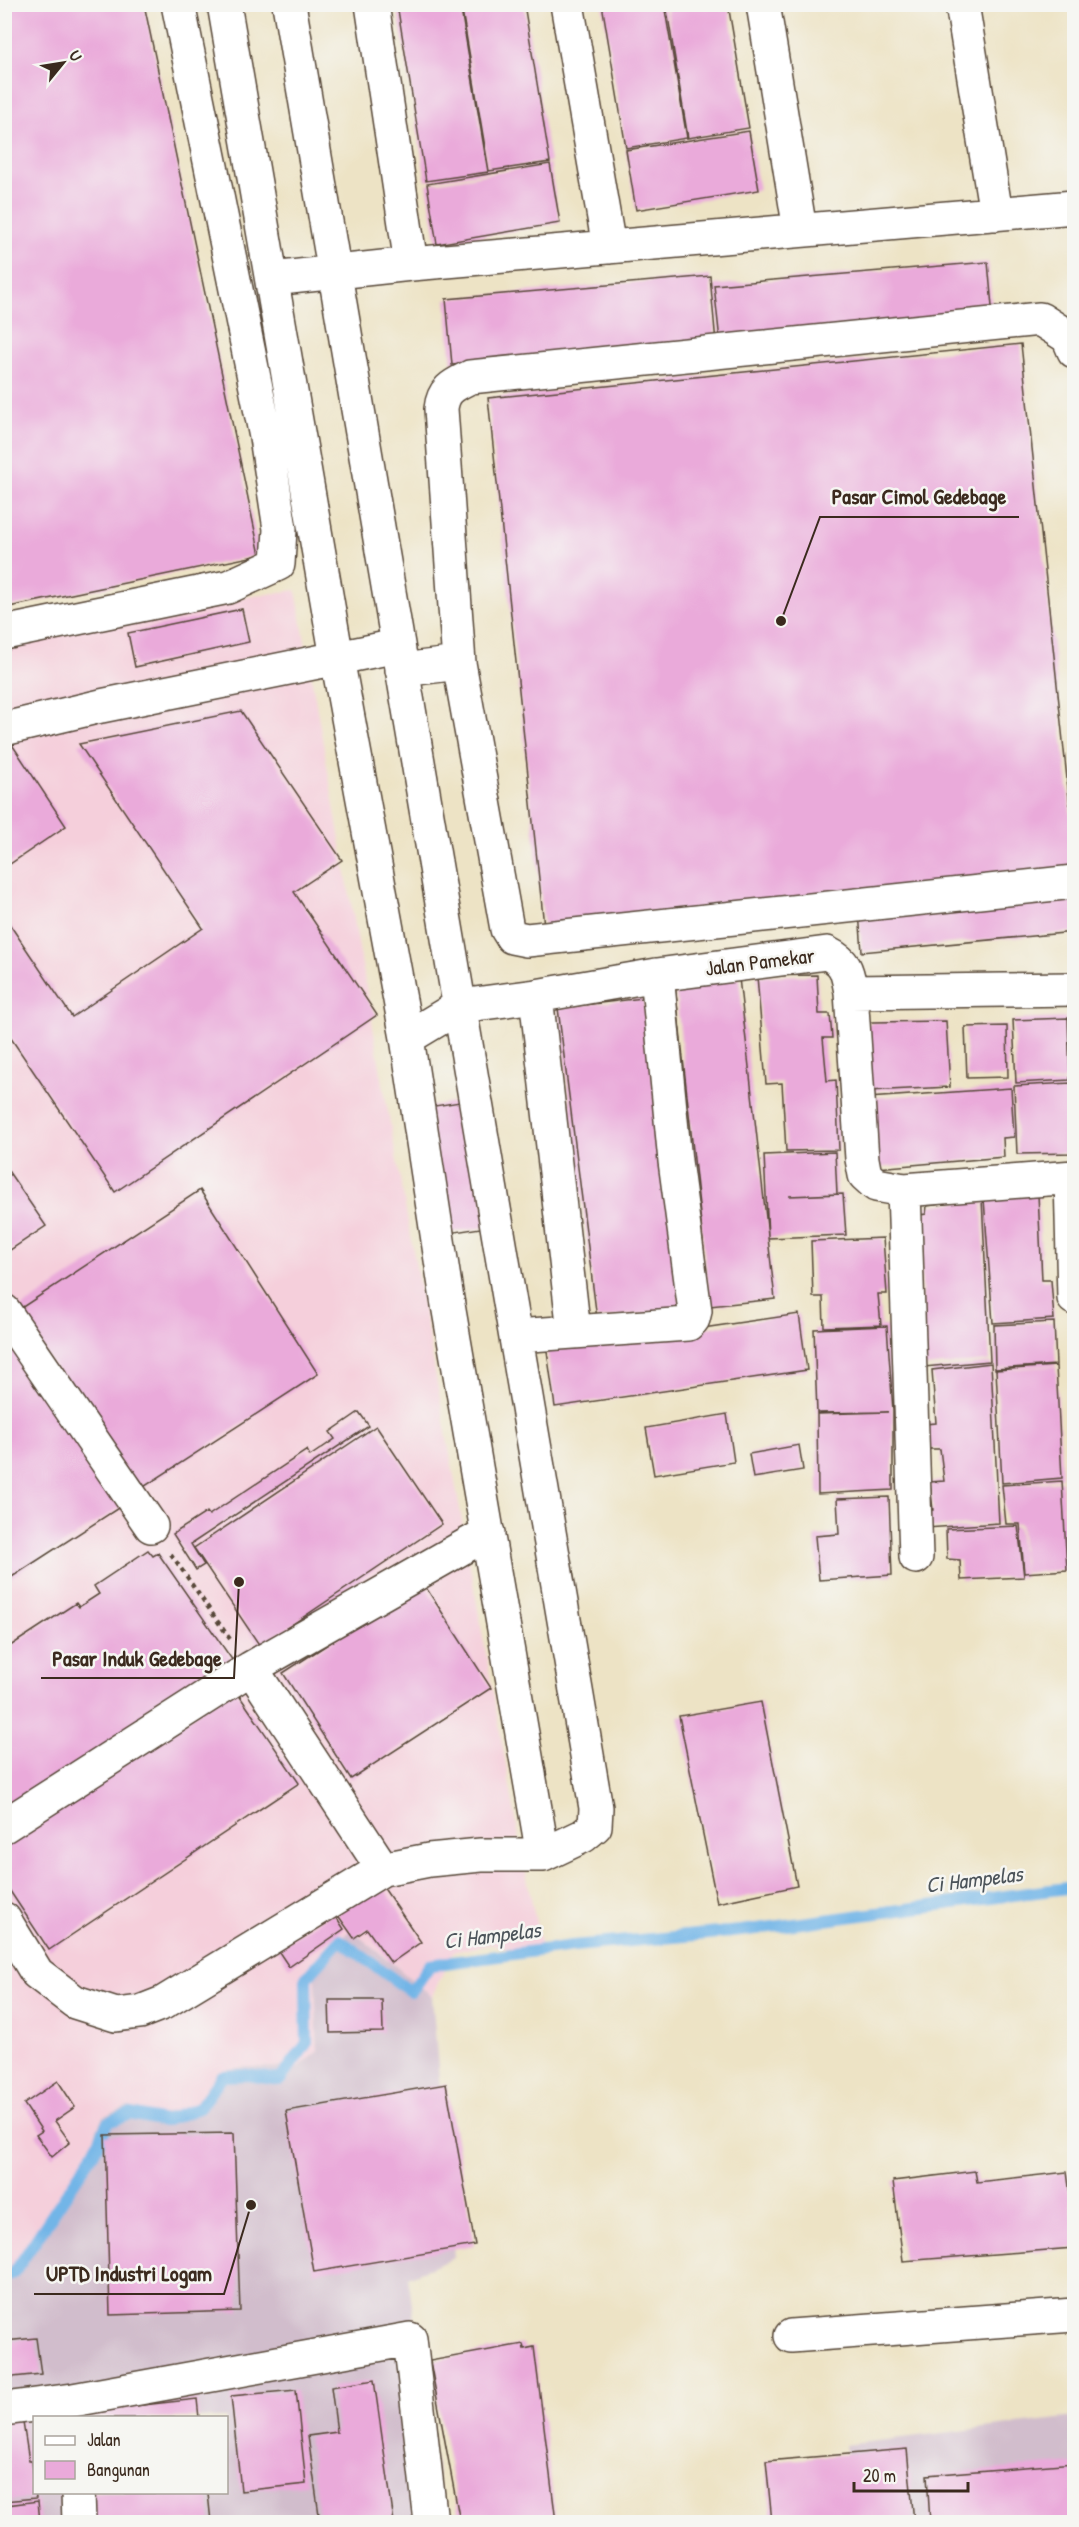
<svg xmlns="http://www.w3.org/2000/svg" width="1079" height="2527" font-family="'Patrick Hand',sans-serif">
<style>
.built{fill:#f5cfdb}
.industrial{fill:#d1bdcc;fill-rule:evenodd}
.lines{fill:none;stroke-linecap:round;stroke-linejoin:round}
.stream{stroke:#72b5e7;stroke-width:12}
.building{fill:#eaaada}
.minor-casing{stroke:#564637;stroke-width:36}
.path{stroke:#564637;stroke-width:4;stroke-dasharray:4.5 4.5;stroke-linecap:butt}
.minor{stroke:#fff;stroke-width:33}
.labels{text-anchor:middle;stroke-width:5;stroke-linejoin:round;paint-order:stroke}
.street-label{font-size:21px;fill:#3b2a1e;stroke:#f6f6f2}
.water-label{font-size:22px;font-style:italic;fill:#4c545a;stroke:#f6f6f2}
.leader{fill:none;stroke:#3b2a1e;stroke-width:2}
.callout-dot{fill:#3b2a1e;stroke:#f6f6f2;stroke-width:2}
.callout-label{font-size:22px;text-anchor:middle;font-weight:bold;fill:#3b2a1e;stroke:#f6f6f2;stroke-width:5;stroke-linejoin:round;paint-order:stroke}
</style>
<rect width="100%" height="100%" fill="#f6f6f2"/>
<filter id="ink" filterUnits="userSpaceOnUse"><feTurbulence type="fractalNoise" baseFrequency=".0167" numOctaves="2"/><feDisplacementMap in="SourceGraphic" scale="12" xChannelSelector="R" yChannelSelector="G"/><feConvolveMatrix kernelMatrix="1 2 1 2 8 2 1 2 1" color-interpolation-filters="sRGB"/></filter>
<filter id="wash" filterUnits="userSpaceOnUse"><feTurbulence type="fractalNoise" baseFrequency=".008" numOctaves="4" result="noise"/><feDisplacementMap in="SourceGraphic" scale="24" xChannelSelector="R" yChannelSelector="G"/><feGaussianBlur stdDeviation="1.35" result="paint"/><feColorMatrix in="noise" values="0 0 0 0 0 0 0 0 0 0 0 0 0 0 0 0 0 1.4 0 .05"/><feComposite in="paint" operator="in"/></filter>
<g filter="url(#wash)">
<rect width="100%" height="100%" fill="#ede3c5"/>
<path class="built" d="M296 590 383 1084 523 1859 543 1956 492 1944 453 1952 432 1996 351 1930 314 1963 318 2051 298 2068 246 2067 218 2071 193 2106 160 2115 129 2107 103 2116 88 2152 10 2270 5 2271V635L73 622Z"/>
<path class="industrial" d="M351 1930 432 1996 454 2258 408 2277 444 2522H5V2271L10 2269 88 2152 103 2116 129 2107 160 2115 193 2106 218 2071 246 2067 298 2068 318 2051 314 1963ZM34 2418H226V2492H34Z
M1074 2417V2522H856L845 2445Z"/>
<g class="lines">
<path class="stream" d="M4 2276 14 2273 94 2152 108 2122 130 2114 164 2121 199 2108 222 2076 248 2075 280 2080 307 2043 306 1978 340 1940 411 1992 430 1965 573 1946 741 1931 1074 1887"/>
</g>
<g id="blocks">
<path class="building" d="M4 4H144L260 555 4 608Z
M397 4H460L488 172 426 181Z
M461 4H524L550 162 489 171Z
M602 4H664L687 138 626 148Z
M666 4H728L749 128 688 138Z
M749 131 759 190 636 210 626 150Z
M550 164 560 223 437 244 427 184Z
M988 262 993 318 720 341 714 285Z
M710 276 716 343 452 365 446 299Z
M1021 344 1074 845V872L544 926 488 398Z
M242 609 249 642 135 667 128 633Z
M241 711 342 860 294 892 377 1015 115 1192 4 1028V916L72 1017 203 928 79 744Z
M9 740 66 826 4 868V743Z
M1074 892V932L862 952 859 912Z
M817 975 819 1014H830L832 1038H823L827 1081 836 1080 839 1150 786 1151 782 1083 766 1084 757 976Z
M739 978 768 1236 764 1155 835 1152 837 1194 789 1196 843 1194 846 1235 768 1238 775 1299 710 1306 675 985Z
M643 998 681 1309 597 1319 558 1008Z
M1068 1018 1070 1080 1016 1083 1013 1020Z
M946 1021 950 1087 868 1091 863 1027 872 1022Z
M1070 1023H1074V1081H1072Z
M1007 1026 1008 1077 967 1078 965 1027Z
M1071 1083 1074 1153 1017 1154 1014 1086Z
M1011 1088 1014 1137 1003 1138 1004 1157 877 1168 868 1098Z
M466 1101 487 1227 449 1233 428 1107Z
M4 1165 46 1226 4 1254Z
M200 1190 318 1374 136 1492 18 1310Z
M1038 1194 1042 1280H1051L1054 1319 993 1323 984 1199Z
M982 1199 990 1361 924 1367 920 1215 926 1214 927 1206Z
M883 1238 887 1294H878L881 1325 824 1327 823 1297H813L811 1241Z
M799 1314 807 1370 555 1407 547 1351Z
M1054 1322 1056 1365 995 1369 994 1325Z
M4 1323 123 1505 4 1582Z
M887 1326 893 1411V1490L818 1494 817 1414 888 1412 817 1413 814 1329Z
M991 1363 999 1523 926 1528 925 1510H933L930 1482 944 1481 940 1449H926L924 1424 936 1423 932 1370Z
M1056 1366 1062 1478 1002 1483 996 1370Z
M359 1412 369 1426 191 1544 204 1565 196 1570 173 1534 207 1512 209 1515 307 1450 310 1456 335 1439 330 1432Z
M727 1414 734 1462 654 1475 646 1428Z
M376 1426 442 1524 260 1646 194 1548Z
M799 1445 803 1470 753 1478 749 1454Z
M1062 1481 1067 1570 1024 1573 1020 1524H1006L1002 1485Z
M889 1497 892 1575 819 1580 815 1536 839 1534 837 1499Z
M1018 1526 1024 1577 961 1580 960 1560 947 1559 946 1529Z
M148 1550 153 1556 158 1553 233 1661 4 1819V1650L76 1603 79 1607 99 1594 94 1586Z
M423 1583 491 1688 351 1779 283 1673Z
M234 1688 299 1783 49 1950 4 1882V1844Z
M761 1702 797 1886 717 1903 679 1716Z
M381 1884 421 1942 391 1963 367 1929 354 1938 337 1914Z
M333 1912 344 1929 289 1967 277 1949Z
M329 2000H382L383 2032 330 2033Z
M58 2081 75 2107 55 2121 70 2142 52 2157 36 2135 42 2131 24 2104Z
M446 2084 475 2245 314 2272 286 2111Z
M234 2133 240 2311 110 2315 105 2135Z
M975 2171 977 2182 1067 2172 1074 2224V2248L903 2261 893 2181Z
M36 2338 41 2374 4 2378V2341Z
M523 2344 524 2349 534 2347 556 2522H460L430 2361Z
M374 2380 394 2522H320L308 2436 337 2432 331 2387Z
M296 2390 306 2484 241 2491 231 2396Z
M197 2399 199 2418H82L81 2412Z
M22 2416 29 2461H32L36 2498 4 2501V2418Z
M907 2449 914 2522H772L766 2461Z
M1074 2463V2522H930L927 2475Z
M91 2493H208L211 2522H94Z
M38 2501 40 2522H10L7 2505Z"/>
</g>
</g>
<g filter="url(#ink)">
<use href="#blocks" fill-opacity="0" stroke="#564637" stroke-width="1.5"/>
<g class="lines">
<defs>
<path id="minor" d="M224 4 337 658 407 1038 447 1299 543 1855
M372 4 411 264
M567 4 609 247
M763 4 800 230
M962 4 996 214
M272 279 411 264 1074 207
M1074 351 1068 337 1040 319 470 377C454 385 443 389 441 409L459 663 507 929 512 937 527 940 1074 882
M4 633 228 587 278 564 280 529 266 437 178 4
M402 670 459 663
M4 729 101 706 397 646
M851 992 862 1159 865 1175 876 1185 904 1190 1074 1177
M536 996 574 1332
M407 1038 460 1006 536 996 657 975 827 953C847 963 847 971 851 992L1074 989
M1071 1177 1074 1298
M904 1190 916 1557
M4 1311 151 1526
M516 1336 688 1324 693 1319 695 1311 675 1161 657 975
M251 1668 383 1869
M4 1826 251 1668 488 1533
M4 1919 37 1973 75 2002 116 2015 140 2012 163 2003 383 1869 429 1860 481 1855H543L583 1836 595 1826 596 1808 289 4
M791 2336 1074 2315
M4 2409 73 2400 410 2339 431 2522
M78 2492 79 2522"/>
</defs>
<use href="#minor" class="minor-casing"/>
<path class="path" d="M171 1554 230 1639"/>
<use href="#minor" class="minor"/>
</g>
</g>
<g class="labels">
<g class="street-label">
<text transform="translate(760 962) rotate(-7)" y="7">Jalan Pamekar</text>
</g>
<g class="water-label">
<text transform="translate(974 1879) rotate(-7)" y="8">Ci Hampelas</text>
<text transform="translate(492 1935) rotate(-7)" y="8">Ci Hampelas</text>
</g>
</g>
<path class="leader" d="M781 621L820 517H1019M239 1582L234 1678H41M251 2205L224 2294H34"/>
<g class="callout-dot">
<circle cx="781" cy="621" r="6"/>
<circle cx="239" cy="1582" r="6"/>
<circle cx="251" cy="2205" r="6"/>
</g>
<g class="callout-label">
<text x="919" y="504">Pasar Cimol Gedebage</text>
<text x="137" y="1666">Pasar Induk Gedebage</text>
<text x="129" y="2281">UPTD Industri Logam</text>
</g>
<rect width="1079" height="2527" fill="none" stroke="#f6f6f2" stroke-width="24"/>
<rect x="33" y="2416" width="195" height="78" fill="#f6f6f2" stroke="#aba49d" stroke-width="1.5"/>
<rect x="45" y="2436" width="30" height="9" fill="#ffffff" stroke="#aba49d" stroke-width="1.5"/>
<text x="87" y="2446" font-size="18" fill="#3b2a1e">Jalan</text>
<rect x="45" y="2461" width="30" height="18" fill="#eaaada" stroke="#aba49d" stroke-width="1.5"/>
<text x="87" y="2476" font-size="18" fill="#3b2a1e">Bangunan</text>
<g transform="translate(63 63) rotate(60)" stroke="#f6f6f2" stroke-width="4.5" paint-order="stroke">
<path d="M0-4.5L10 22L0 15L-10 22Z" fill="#3b2a1e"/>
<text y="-9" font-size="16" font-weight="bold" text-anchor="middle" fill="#3b2a1e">U</text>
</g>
<path d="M854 2482v9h114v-9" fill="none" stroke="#3b2a1e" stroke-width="3"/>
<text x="863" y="2482" font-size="18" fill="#3b2a1e" stroke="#f6f6f2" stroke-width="4.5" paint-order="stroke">20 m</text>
</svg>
